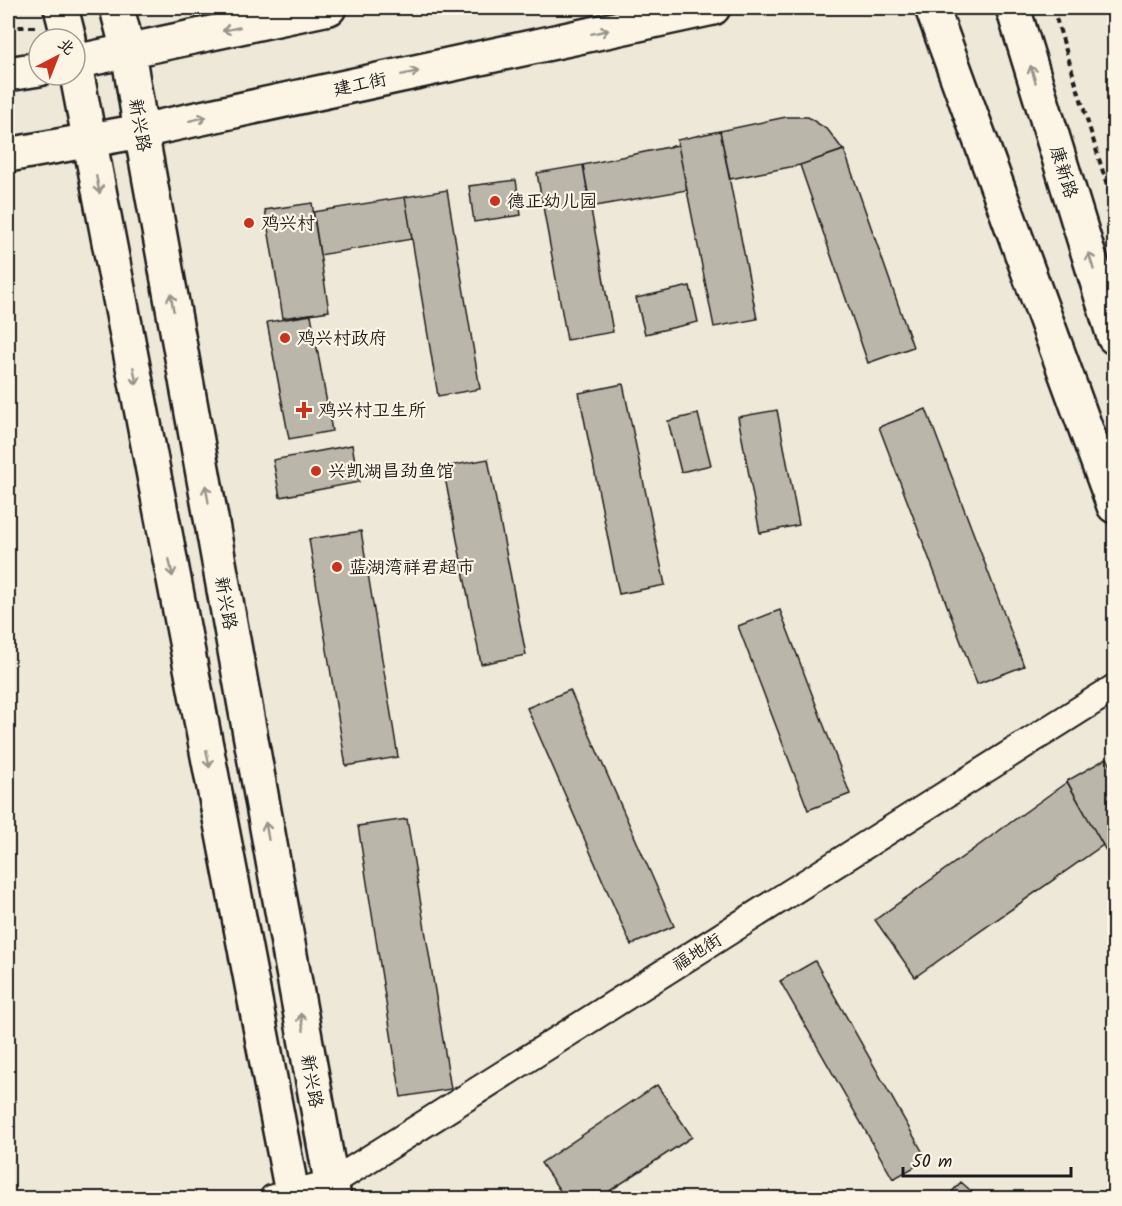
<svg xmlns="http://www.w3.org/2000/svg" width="1122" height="1206" font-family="Kalam,'LXGW WenKai TC',sans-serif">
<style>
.building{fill:#bab6aa;stroke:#1c1c1c;stroke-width:1.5}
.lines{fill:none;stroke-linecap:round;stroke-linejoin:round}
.minor-casing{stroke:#1c1c1c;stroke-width:30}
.secondary-casing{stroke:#1c1c1c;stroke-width:38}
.primary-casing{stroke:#1c1c1c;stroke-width:38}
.path{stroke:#1c1c1c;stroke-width:4;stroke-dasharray:6 4.5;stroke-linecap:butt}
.minor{stroke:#fcf5e5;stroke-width:26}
.secondary{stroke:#fcf5e5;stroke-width:33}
.primary{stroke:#fcf5e5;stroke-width:33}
.oneway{stroke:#97938b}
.poi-dot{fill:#c8321e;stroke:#fcf5e5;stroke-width:2}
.labels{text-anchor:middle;stroke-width:4.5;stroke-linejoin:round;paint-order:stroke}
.street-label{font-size:18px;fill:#1c1c1c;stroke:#fcf5e5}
.poi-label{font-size:18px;fill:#1c1c1c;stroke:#fcf5e5;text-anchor:start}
</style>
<rect width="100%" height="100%" fill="#eee8d9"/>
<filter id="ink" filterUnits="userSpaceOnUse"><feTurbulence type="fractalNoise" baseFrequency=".0167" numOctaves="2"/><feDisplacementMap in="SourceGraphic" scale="12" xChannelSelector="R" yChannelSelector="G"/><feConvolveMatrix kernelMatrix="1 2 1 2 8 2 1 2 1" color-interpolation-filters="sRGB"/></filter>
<g filter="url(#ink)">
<path class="building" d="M786 117H808L828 130 843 150 800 165 730 179 720 131Z
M720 131 757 319 714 327 677 140Z
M678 145 687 190 590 207 583 165Z
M844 150 913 347 868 363 800 165Z
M583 165 613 332 567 340 537 173Z
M516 180 521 215 474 222 469 186Z
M447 190 480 389 438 396 405 197Z
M405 197 412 239 320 255 313 212Z
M312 203 329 311 283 318 265 210Z
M690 286 698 322 645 334 636 298Z
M311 315 332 431 289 439 267 322Z
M623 384 665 585 619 594 579 393Z
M926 409 1024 666 977 684 879 427Z
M777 410 799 525 760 533 738 417Z
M698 414 711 465 681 472 668 421Z
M352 445 359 482 280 497 273 460Z
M488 459 526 655 481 664 443 467Z
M361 531 398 757 346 766 309 539Z
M780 610 850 794 808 810 738 626Z
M570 690 674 926 631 945 527 708Z
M1107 758 1114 772V865L1067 781Z
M1067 782 1103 845 915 977 875 920Z
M407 819 451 1089 401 1097 358 826Z
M815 961 927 1160 893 1179 780 981Z
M657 1085 692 1137 599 1198H565L541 1163Z
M961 1182 979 1198H946Z"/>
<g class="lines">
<defs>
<path id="minor" d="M273 1198 331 1183 1114 688"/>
<path id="secondary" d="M61 8 69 39
M117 8 128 51
M932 8 1114 506
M1013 8 1114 337
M75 65 293 1198
M141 131 334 1198"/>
<path id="primary" d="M128 51 141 131
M75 62 329 8
M8 74 39 69
M8 155 141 131 713 8"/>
</defs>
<use href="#minor" class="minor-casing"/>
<use href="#secondary" class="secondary-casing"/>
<use href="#primary" class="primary-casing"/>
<path class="path" d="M1053 8 1114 208
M8 27H38"/>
<use href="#minor" class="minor"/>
<use href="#secondary" class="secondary"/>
<use href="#primary" class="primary"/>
</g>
<defs><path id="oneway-shaft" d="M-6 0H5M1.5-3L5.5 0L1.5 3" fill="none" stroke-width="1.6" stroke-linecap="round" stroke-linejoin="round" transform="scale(1.5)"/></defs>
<g class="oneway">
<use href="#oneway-shaft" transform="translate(231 29) rotate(168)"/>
<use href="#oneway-shaft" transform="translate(600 32) rotate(-12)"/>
<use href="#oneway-shaft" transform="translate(410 73) rotate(-12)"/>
<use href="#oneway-shaft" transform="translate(1033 74) rotate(-107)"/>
<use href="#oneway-shaft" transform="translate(198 119) rotate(-12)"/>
<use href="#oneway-shaft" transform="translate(98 185) rotate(79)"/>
<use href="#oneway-shaft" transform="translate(1091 261) rotate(-107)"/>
<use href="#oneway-shaft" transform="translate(172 302) rotate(-100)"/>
<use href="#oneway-shaft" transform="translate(135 376) rotate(79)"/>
<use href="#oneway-shaft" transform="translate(207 494) rotate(-100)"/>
<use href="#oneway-shaft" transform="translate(171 568) rotate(79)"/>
<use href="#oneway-shaft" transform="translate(208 759) rotate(79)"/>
<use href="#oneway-shaft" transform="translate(267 831) rotate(-100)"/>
<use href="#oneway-shaft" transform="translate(302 1022) rotate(-100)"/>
</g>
</g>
<g class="poi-dot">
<circle cx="495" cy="201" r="6"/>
<circle cx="249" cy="223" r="6"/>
<circle cx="285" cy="338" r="6"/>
<path d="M301 401h6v6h6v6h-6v6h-6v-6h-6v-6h6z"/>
<circle cx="316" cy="471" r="6"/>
<circle cx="337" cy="567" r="6"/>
</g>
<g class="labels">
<g class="street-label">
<text transform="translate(360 84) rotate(-12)" y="6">建工街</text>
<text transform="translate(140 125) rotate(80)" y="6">新兴路</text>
<text transform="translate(1064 172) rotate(73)" y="6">康新路</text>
<text transform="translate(226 603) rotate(80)" y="6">新兴路</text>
<text transform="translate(697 952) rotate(-32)" y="6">福地街</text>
<text transform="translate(312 1081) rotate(80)" y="6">新兴路</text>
</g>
<g class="poi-label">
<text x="507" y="207">德正幼儿园</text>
<text x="261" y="229">鸡兴村</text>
<text x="297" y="344">鸡兴村政府</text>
<text x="318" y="416">鸡兴村卫生所</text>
<text x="328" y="477">兴凯湖昌劲鱼馆</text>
<text x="349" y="573">蓝湖湾祥君超市</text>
</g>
</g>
<rect width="1122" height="1206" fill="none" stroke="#fcf5e5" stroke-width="30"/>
<rect x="15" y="15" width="1092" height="1176" fill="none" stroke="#1c1c1c" stroke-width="2" filter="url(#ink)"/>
<g transform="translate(57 57) rotate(42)"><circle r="28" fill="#fcf5e5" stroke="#a29e95" stroke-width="1.5"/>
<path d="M0-4.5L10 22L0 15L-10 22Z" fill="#c8321e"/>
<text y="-9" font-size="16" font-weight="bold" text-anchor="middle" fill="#1c1c1c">北</text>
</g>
<path d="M903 1167v9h168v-9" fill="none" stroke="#1c1c1c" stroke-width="3"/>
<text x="912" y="1167" font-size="18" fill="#1c1c1c" stroke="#fcf5e5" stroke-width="4.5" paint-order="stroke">50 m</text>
</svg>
